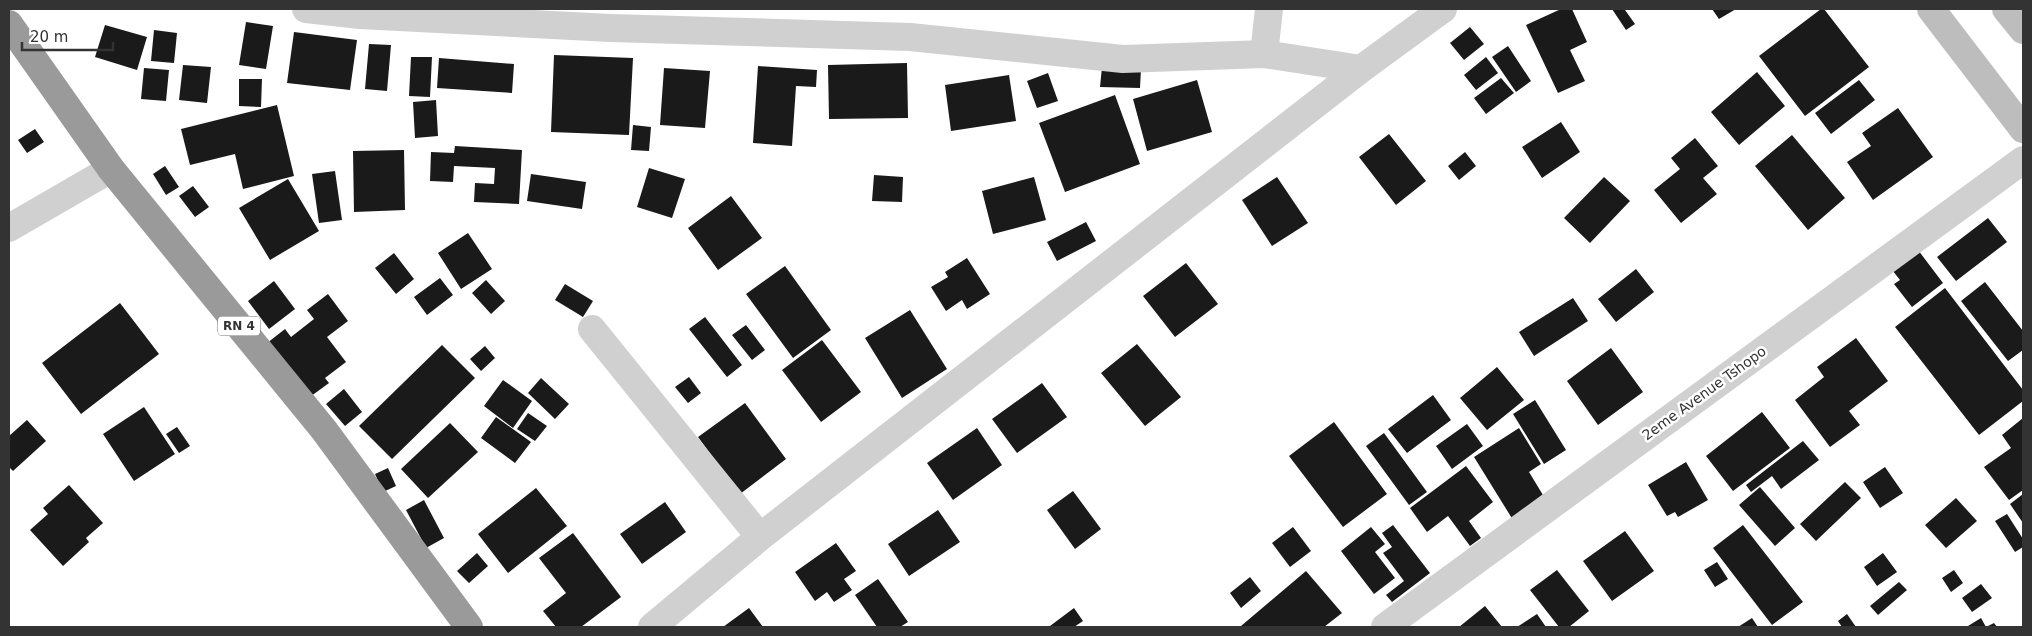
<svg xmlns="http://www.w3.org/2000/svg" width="2032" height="636" font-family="'DejaVu Sans',sans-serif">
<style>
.building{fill:#1a1a1a}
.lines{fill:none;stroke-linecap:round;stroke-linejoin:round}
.street{stroke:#d0d0d0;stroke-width:28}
.secondary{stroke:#bdbdbd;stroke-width:28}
.highway{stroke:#9a9a9a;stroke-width:28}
.labels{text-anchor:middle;stroke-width:5;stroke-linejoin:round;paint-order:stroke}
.shield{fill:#fff;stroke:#707070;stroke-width:1}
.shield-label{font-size:12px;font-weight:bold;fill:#333}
.street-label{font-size:14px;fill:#333;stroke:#fff}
</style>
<rect width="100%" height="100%" fill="#fff"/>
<path class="building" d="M1561 9H1572L1587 42 1570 50 1585 81 1558 93 1526 25Z
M1612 9H1627L1625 10 1635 24 1626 30Z
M1712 9H1736L1719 19Z
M1821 9H1824L1869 67 1805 116 1759 56Z
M246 22 273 26 266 69 239 65Z
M105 25 147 37 137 70 95 57Z
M1470 27 1484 44 1464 60 1450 43Z
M154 30 177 33 174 63 151 61Z
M294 32 357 40 350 90 287 83Z
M369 44 391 45 387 91 365 89Z
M1508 46 1531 81 1516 92 1492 57Z
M554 55 633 58 629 135 551 132Z
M411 57H432L430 97 409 96Z
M1486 57 1498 73 1476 90 1464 75Z
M439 58 514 64 512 93 437 88Z
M907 63 908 118 829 119 828 65Z
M183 65 211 67 207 103 179 100Z
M758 66 817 70 816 87 796 86 792 146 753 143Z
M1102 67 1141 69 1140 88 1100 87Z
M144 68 169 70 166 101 141 99Z
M664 68 710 71 705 128 660 125Z
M1757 72 1785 106 1739 145 1711 112Z
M1048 73 1058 101 1037 108 1027 81Z
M1009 75 1016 121 951 131 945 85Z
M1501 78 1514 93 1486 114 1474 98Z
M239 79H262L261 107 239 106Z
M1197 80 1212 132 1147 151 1133 99Z
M1859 80 1875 100 1831 134 1815 113Z
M1115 95 1140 164 1065 192 1039 123Z
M436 100 438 136 415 138 413 102Z
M277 105 294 176 243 189 235 154 190 165 181 129Z
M1898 108 1933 157 1873 200 1847 162 1871 146 1862 133Z
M1561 122 1580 152 1542 178 1522 147Z
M633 125 651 127 649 151 631 150Z
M35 129 44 142 27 153 18 140Z
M1389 134 1426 181 1396 205 1359 157Z
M1792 135 1845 198 1808 230 1755 166Z
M1695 138 1718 166 1703 178 1717 194 1681 223 1654 190 1680 169 1671 158Z
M455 146 522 150 519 204 474 202 475 183 494 184 495 168 454 166 453 182 430 181 431 152 454 153Z
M404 150 405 210 354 212 353 151Z
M1465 152 1476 166 1459 180 1448 166Z
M165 166 179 187 166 195 153 174Z
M649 168 685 179 672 218 637 207Z
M335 171 342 220 319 223 312 174Z
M531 174 586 182 582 209 527 201Z
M874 175 903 177 902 202 872 201Z
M1034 177 1046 220 993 234 982 191Z
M1277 177 1308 223 1272 246 1242 200Z
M1604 177 1630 201 1590 243 1564 218Z
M288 179 319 231 270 260 239 208Z
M193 186 209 207 195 217 179 196Z
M731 196 762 238 718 270 688 228Z
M1988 218 2007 242 1956 281 1937 257Z
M1086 222 1096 241 1057 261 1047 242Z
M468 233 492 269 461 289 438 253Z
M1915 246 1943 283 1912 307 1894 284 1900 280 1889 266Z
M394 253 414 279 396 294 375 268Z
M967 258 990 294 967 309 962 300 946 311 931 287 948 277 945 272Z
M1186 263 1218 304 1175 337 1143 296Z
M785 266 831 330 793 358 746 294Z
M1636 269 1654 292 1616 322 1598 299Z
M440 278 453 295 427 315 414 297Z
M486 280 505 301 491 314 472 293Z
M274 281 295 309 269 329 248 301Z
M1985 282 2023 331V350L2008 361 1961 301Z
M565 284 593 301 583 317 555 300Z
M1945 288 2023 390V401L1979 435 1895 327Z
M328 294 348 321 327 337 346 362 325 378 329 383 303 402 262 347 285 329 291 337 314 319 307 310Z
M1573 298 1588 321 1534 356 1519 332Z
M120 303 159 354 81 414 42 363Z
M910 310 947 369 902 398 865 338Z
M705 317 742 365 727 377 689 329Z
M746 325 765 350 752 360 732 335Z
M1856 338 1888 381 1849 411 1860 425 1830 447 1795 400 1824 377 1817 367Z
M822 340 861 392 821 422 782 370Z
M1137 344 1181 397 1145 426 1101 373Z
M442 345 475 378 392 459 359 426Z
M485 346 495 358 481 371 470 359Z
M1611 348 1643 392 1598 425 1567 381Z
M1497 367 1524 400 1487 430 1460 398Z
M689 377 701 393 688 403 675 387Z
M541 378 569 404 555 419 528 393Z
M503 380 532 401 513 428 484 406Z
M1042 383 1067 417 1017 453 992 419Z
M344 389 362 412 345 426 326 404Z
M1433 395 1451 420 1407 453 1388 429Z
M1535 400 1566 450 1544 464 1513 414Z
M745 403 786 459 740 494 698 437Z
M144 407 175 454 134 481 103 434Z
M1762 412 1790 448 1733 491 1706 456Z
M528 413 547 426 535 441 517 429Z
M496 417 531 442 515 463 481 438Z
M2023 418V490L2009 500 1984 467 2011 448 2002 435Z
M27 420 46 441 13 471 9 467V436Z
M1334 422 1387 494 1343 527 1289 456Z
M450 423 478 452 428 498 401 469Z
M1467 424 1483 446 1452 469 1436 446Z
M177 427 190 446 179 453 166 434Z
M977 428 1002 465 953 500 927 463Z
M1519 428 1541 464 1529 472 1546 500 1513 520 1474 457Z
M1384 433 1427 492 1409 505 1366 446Z
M1803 441 1819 460 1781 489 1772 476 1751 492 1746 485Z
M1686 462 1708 500 1678 517 1675 512 1667 516 1648 485Z
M1466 466 1493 502 1469 521 1481 538 1470 546 1448 516 1427 532 1410 508Z
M1885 467 1903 493 1880 508 1863 482Z
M388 468 396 486 383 492 375 474Z
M1845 482 1861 498 1816 541 1800 524Z
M69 485 103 523 86 538 89 542 63 566 30 530 48 514 43 508Z
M1760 487 1795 528 1775 546 1739 505Z
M536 488 567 526 508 573 478 534Z
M1073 491 1101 529 1075 549 1047 510Z
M2023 494V523L2010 504Z
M1956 498 1977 521 1946 548 1925 525Z
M424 500 444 538 426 548 406 510Z
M665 502 686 532 642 564 620 534Z
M938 510 960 542 909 576 888 544Z
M2007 514 2023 539V547L2015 552 1995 521Z
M1393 525 1430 573 1392 602 1386 595 1404 581 1383 553 1392 547 1382 533Z
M1743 525 1803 602 1772 625 1713 548Z
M1293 527 1311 551 1290 567 1272 543Z
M1371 527 1385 544 1375 552 1395 578 1374 594 1341 551Z
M1625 531 1654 571 1612 601 1583 561Z
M573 533 621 597 581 627H556L543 611 566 593 539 558Z
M836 543 856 571 844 579 852 590 834 602 827 592 815 601 795 572Z
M477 553 488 566 469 583 457 571Z
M1883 553 1897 572 1877 586 1864 567Z
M1717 562 1728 579 1715 587 1704 570Z
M1557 570 1589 611 1569 627H1559L1530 590Z
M1954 570 1963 583 1951 592 1942 578Z
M1306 571 1342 613 1324 627H1242L1241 626Z
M1250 577 1261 591 1241 608 1230 593Z
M878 579 908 622 900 627H877L855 595Z
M1899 582 1907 590 1878 615 1870 606Z
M1981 584 1992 598 1972 612 1962 598Z
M1485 606 1502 627H1459Z
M749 608 763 627H723Z
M1074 608 1083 621 1074 627H1051L1050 626Z
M1537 614 1546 627H1517Z
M1847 614 1856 627H1842L1838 621Z
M1752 618 1758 627H1738Z
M1981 618 1986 627H1969L1968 626Z
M1994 623 1997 627H1986Z"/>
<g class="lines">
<path class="street" d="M306 9 360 15 611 28 910 37 1123 59 1264 54 1361 69
M1264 54 1269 9
M9 228 111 169
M592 329 760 537
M652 627 760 537 1361 69 1443 9
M1385 627 2023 160"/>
<path class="secondary" d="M1931 9 2023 129
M2006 9 2023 30"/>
<path class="highway" d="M9 24 111 169 324 430 469 627"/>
</g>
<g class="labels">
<rect class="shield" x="218" y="316.5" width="42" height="19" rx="4"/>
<g class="shield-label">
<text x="239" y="330">RN 4</text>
</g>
<g class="street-label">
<text transform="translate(1704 393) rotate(-36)" y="5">2eme Avenue Tshopo</text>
</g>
</g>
<rect width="2032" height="636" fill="none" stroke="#333333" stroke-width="20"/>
<path d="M22 42v8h91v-8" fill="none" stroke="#333333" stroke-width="2.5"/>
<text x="30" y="42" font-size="15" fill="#333333" stroke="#ffffff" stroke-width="4" paint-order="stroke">20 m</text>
</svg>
